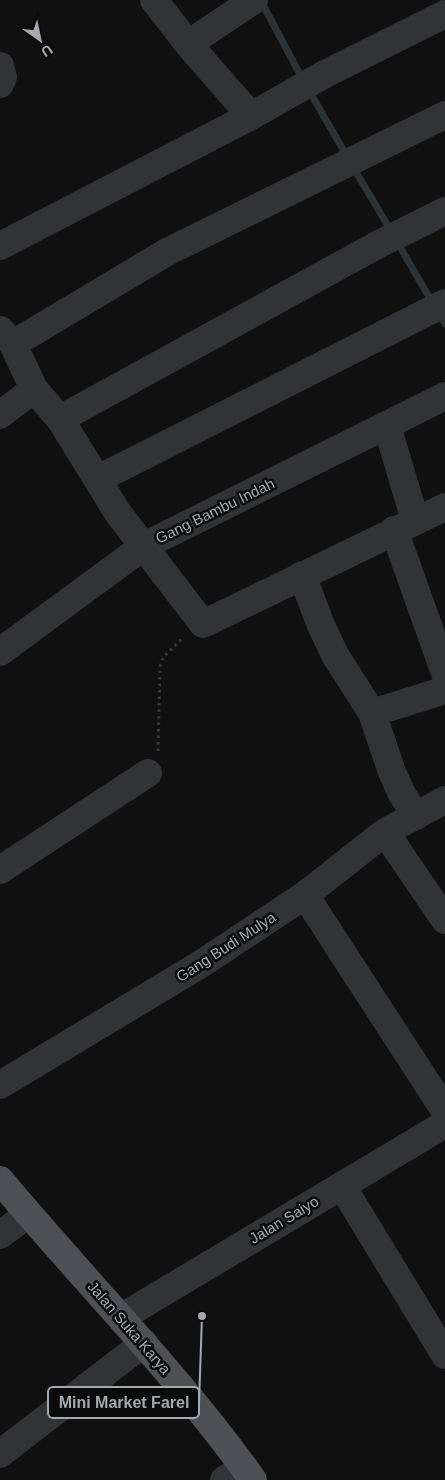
<svg xmlns="http://www.w3.org/2000/svg" width="445" height="1480" font-family="Arial,sans-serif">
<style>
.lines{fill:none;stroke-linecap:round;stroke-linejoin:round}
.stream{stroke:#2b3338;stroke-width:7}
.path{stroke:#383a3d;stroke-width:3;stroke-dasharray:2.5 4;stroke-linecap:butt}
.minor{stroke:#323336;stroke-width:28}
.major{stroke:#4e5055;stroke-width:28}
.labels{text-anchor:middle;stroke-width:5;stroke-linejoin:round;paint-order:stroke}
.street-label{font-size:15px;fill:#a3a9b1;stroke:#0b0b0c}
.leader{fill:none;stroke:#a3a9b1;stroke-width:2}
.callout-dot{fill:#a3a9b1;stroke:#0b0b0c;stroke-width:2}
.callout{fill:#0b0b0c;stroke:#a3a9b1;stroke-width:2}
.callout-label{font-size:16px;text-anchor:middle;font-weight:bold;fill:#a3a9b1}
</style>
<rect width="100%" height="100%" fill="#101011"/>
<g class="lines">
<path class="stream" d="M261 1 303 80
M308 89 348 158
M353 167 391 231
M396 240 432 302
M438 312 445 324"/>
<path class="path" d="M158 751 160 666 164 656 183 638"/>
<path class="minor" d="M154 0 188 44 251 116
M188 44 254 0
M0 66 3 77 0 84
M0 246 251 116 325 74 445 14
M0 330 13 344 34 389 60 419 118 513 203 624 445 507
M13 344 167 252 445 115
M0 415 34 389
M60 419 379 244 445 211
M387 426 415 520
M98 479 445 303
M394 530 445 673
M302 575 320 623 335 655 372 713 392 772 402 794 416 816
M0 652 144 546 445 396
M372 713 445 690
M385 832 445 920
M0 870 148 773
M305 895 445 1111
M0 1085 201 964 305 895 385 832 445 800
M342 1186 445 1355
M0 1235 27 1215
M122 1317 445 1124
M0 1454 144 1343
M224 1480 244 1467"/>
<path class="major" d="M0 1180C84 1281 177 1373 253 1480"/>
</g>
<g class="labels">
<g class="street-label">
<text transform="translate(215 511) rotate(-26)" y="5">Gang Bambu Indah</text>
<text transform="translate(226 947) rotate(-33)" y="5">Gang Budi Mulya</text>
<text transform="translate(284 1220) rotate(-31)" y="5">Jalan Saiyo</text>
<text transform="translate(129 1328) rotate(49)" y="5">Jalan Suka Karya</text>
</g>
</g>
<path class="leader" d="M202 1316L199 1403"/>
<circle class="callout-dot" cx="202" cy="1316" r="5"/>
<rect class="callout" x="48" y="1387" width="151" height="31" rx="5"/>
<g class="callout-label">
<text x="124" y="1408">Mini Market Farel</text>
</g>
<g transform="translate(40 40) rotate(147)" stroke="#0b0b0c" stroke-width="4" paint-order="stroke">
<path d="M0-4L9 19L0 12L-9 19Z" fill="#a3a9b1"/>
<text y="-8" font-size="14" font-weight="bold" text-anchor="middle" fill="#a3a9b1">U</text>
</g>
</svg>
